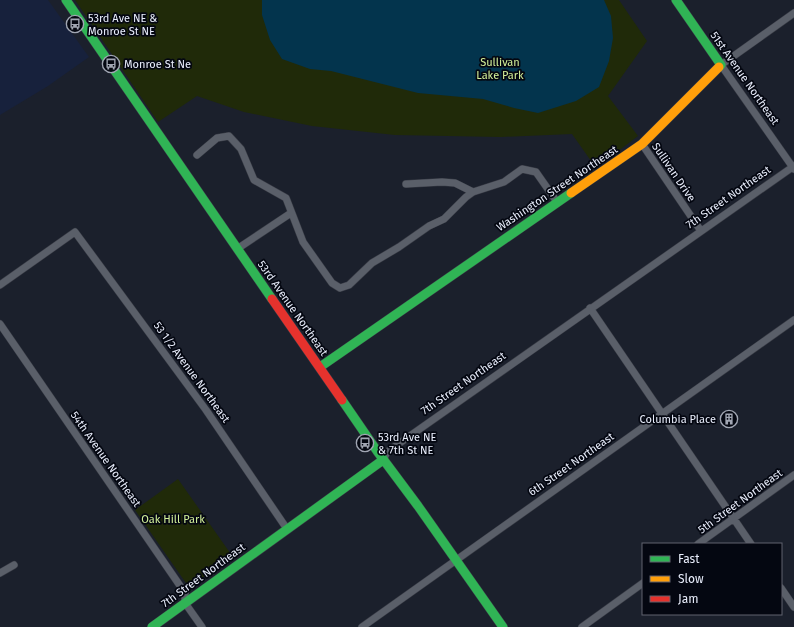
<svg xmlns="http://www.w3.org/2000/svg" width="794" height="627" font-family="'Fira Sans',sans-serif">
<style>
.built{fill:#17213c}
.green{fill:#202a09}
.water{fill:#03344d}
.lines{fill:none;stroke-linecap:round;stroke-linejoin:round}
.street-casing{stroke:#393c46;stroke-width:8}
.fast-casing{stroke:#393c46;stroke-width:10}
.slow-casing{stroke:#393c46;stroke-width:10}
.jam-casing{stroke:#393c46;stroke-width:10}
.street{stroke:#5a5f69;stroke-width:7}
.fast{stroke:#30b455;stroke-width:9}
.slow{stroke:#ff9f0a;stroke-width:9}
.jam{stroke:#e5322d;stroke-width:9}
.labels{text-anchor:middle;stroke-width:3.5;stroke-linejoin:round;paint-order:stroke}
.poi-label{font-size:11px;fill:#e9eefc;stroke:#040711;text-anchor:start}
.park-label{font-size:11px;fill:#d3f19a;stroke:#040711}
.street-label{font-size:11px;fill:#e9eefc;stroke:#040711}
</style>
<rect width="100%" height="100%" fill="#1b202c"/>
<path class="built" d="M0 0H48L89 57 48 86 0 115Z"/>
<path class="green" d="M75 0H619L647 41 608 96 638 136 596 168 572 134 501 137 395 135 312 126 244 112 197 96 158 122Z
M178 479 233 557 192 585 188 586 135 510Z"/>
<path class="water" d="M262 0H604L611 16 613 38 609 61 599 87 576 101 538 113 514 108 483 99 418 93 331 71 310 69 282 59 270 40 262 15Z"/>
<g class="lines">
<defs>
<path id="street" d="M794 13 721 65 794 169
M642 144 701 231
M197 155 217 138 229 136 241 149 254 180 286 198 303 242 332 283 340 288 349 285 372 263 399 247 429 226 444 219 466 197 473 192 504 182 522 169 536 172 557 202
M406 184 442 182 455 183 473 192
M237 249 291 213
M0 285 75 232 206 410 287 529
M590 308 751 544
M0 324 185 593V603L202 627
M383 460 387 452 794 166
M698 544 794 475
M0 573 14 565
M781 588 794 607
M362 627 794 320
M582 627 643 583"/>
<path id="fast" d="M66 0 272 299
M676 0 721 65 719 67
M320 367 571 193
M342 400 377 451 418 506 503 627
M152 627 383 460"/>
<path id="slow" d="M571 193 642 144 719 67"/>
<path id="jam" d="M272 299 342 400"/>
</defs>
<use href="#street" class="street-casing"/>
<use href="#fast" class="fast-casing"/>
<use href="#slow" class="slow-casing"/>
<use href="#jam" class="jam-casing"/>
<use href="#street" class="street"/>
<use href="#fast" class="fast"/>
<use href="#slow" class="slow"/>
<use href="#jam" class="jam"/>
</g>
<defs>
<symbol id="bus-ring" viewBox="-11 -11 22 22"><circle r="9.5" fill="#040711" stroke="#a1a6b3" stroke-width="1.5"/><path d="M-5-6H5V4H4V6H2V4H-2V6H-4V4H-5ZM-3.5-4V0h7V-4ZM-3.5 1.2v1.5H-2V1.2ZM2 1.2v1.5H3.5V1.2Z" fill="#a1a6b3"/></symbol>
<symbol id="building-ring" viewBox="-11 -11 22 22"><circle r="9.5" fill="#040711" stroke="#a1a6b3" stroke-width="1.5"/><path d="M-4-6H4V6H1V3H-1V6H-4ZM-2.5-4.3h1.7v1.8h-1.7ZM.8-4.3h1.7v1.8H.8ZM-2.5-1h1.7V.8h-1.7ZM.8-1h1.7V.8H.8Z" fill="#a1a6b3"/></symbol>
</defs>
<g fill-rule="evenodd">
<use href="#bus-ring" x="65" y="14" width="20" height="20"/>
<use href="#bus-ring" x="101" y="54" width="20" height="20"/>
<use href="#building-ring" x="719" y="409" width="20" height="20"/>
<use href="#bus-ring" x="355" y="433" width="20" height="20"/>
</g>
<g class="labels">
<g class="poi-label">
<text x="88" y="22">53rd Ave NE &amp;<tspan x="88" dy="13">Monroe St NE</tspan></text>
<text x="124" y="68">Monroe St Ne</text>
<text x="716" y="423" text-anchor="end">Columbia Place</text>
<text x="378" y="441">53rd Ave NE<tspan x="378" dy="13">&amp; 7th St NE</tspan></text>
</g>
<g class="park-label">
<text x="500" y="66">Sullivan<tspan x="500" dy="13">Lake Park</tspan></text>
<text x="173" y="523">Oak Hill Park</text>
</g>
<g class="street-label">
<text transform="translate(745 78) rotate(55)" y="4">51st Avenue Northeast</text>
<text transform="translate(674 172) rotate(56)" y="4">Sullivan Drive</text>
<text transform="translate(557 188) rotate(-34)" y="4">Washington Street Northeast</text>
<text transform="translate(728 197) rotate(-35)" y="4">7th Street Northeast</text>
<text transform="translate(293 308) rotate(55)" y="4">53rd Avenue Northeast</text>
<text transform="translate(192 372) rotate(54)" y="4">53 1/2 Avenue Northeast</text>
<text transform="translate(463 383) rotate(-35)" y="4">7th Street Northeast</text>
<text transform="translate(106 459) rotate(55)" y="4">54th Avenue Northeast</text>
<text transform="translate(571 464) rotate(-35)" y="4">6th Street Northeast</text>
<text transform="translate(740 501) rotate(-36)" y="4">5th Street Northeast</text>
<text transform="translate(203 575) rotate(-36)" y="4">7th Street Northeast</text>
</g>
</g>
<rect x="642" y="543" width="140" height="72" fill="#040711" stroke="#60636f"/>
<rect x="650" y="556" width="20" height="6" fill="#30b455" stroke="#60636f"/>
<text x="678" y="563" font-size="12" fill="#e9eefc">Fast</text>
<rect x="650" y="576" width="20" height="6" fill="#ff9f0a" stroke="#60636f"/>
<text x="678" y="583" font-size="12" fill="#e9eefc">Slow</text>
<rect x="650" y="596" width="20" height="6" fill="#e5322d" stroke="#60636f"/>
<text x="678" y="603" font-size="12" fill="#e9eefc">Jam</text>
</svg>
